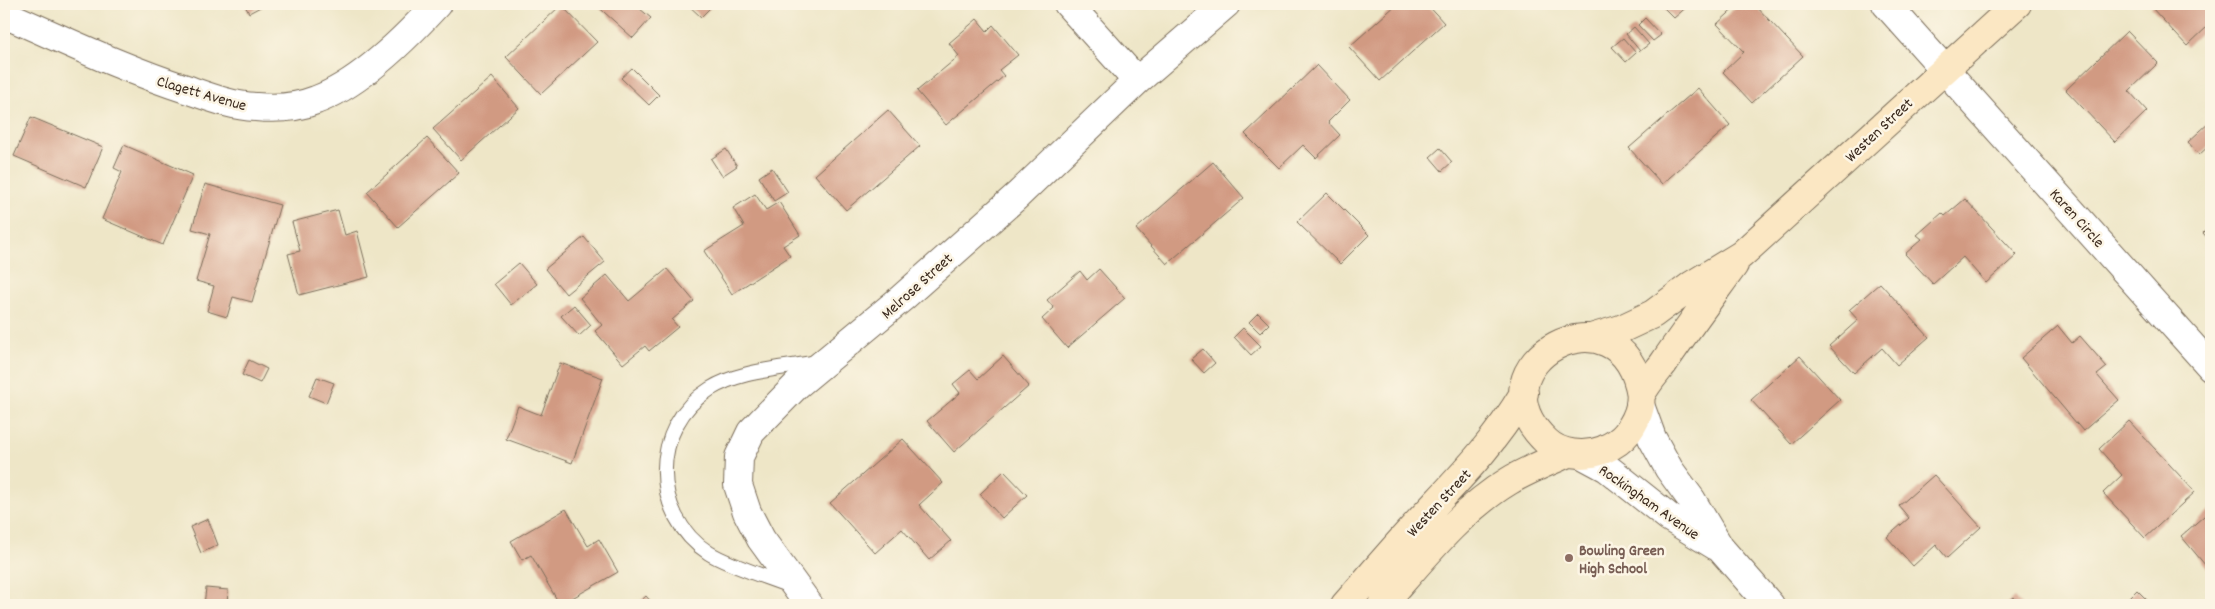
<svg xmlns="http://www.w3.org/2000/svg" width="2215" height="609" font-family="Dekko,sans-serif">
<style>
.building{fill:#d19a82}
.lines{fill:none;stroke-linecap:round;stroke-linejoin:round}
.lane-casing{stroke:#7a6c59;stroke-width:16}
.street-casing{stroke:#7a6c59;stroke-width:30}
.secondary-casing{stroke:#7a6c59;stroke-width:30}
.lane{stroke:#fff;stroke-width:14}
.street{stroke:#fff;stroke-width:28}
.secondary{stroke:#fbe7c3;stroke-width:28}
.education-dot{fill:#8d6e63;stroke:#fcf5e5;stroke-width:2}
.labels{text-anchor:middle;stroke-width:5;stroke-linejoin:round;paint-order:stroke}
.street-label{font-size:16px;fill:#3b2a1e;stroke:#fcf5e5}
.education-label{font-size:16px;font-weight:bold;fill:#785e54;stroke:#fcf5e5;text-anchor:start}
</style>
<rect width="100%" height="100%" fill="#fcf5e5"/>
<filter id="ink" filterUnits="userSpaceOnUse"><feTurbulence type="fractalNoise" baseFrequency=".02" numOctaves="2"/><feDisplacementMap in="SourceGraphic" scale="10" xChannelSelector="R" yChannelSelector="G"/><feConvolveMatrix kernelMatrix="1 2 1 2 8 2 1 2 1" color-interpolation-filters="sRGB"/></filter>
<filter id="wash" filterUnits="userSpaceOnUse"><feTurbulence type="fractalNoise" baseFrequency=".0096" numOctaves="4" result="noise"/><feDisplacementMap in="SourceGraphic" scale="20" xChannelSelector="R" yChannelSelector="G"/><feGaussianBlur stdDeviation="1.12" result="paint"/><feColorMatrix in="noise" values="0 0 0 0 0 0 0 0 0 0 0 0 0 0 0 0 0 1.4 0 .05"/><feComposite in="paint" operator="in"/></filter>
<g filter="url(#wash)">
<rect width="100%" height="100%" fill="#eee6c7"/>
<g id="blocks">
<path class="building" d="M244 4H266L249 13Z
M595 4H634L651 18 633 38Z
M687 4H714L701 17Z
M1397 4H1427L1444 23 1380 81 1349 47Z
M1660 4H1690L1674 18Z
M1739 4H1754L1803 56 1752 103 1723 72 1744 52 1717 24Z
M2155 4H2211V27L2209 25 2187 46 2151 7Z
M561 5 597 42 541 94 506 57Z
M1645 18 1661 35 1653 41 1638 25Z
M977 19 987 31 993 25 1018 55 999 70 1004 76 946 125 917 91 959 56 949 43Z
M1634 27 1649 44 1640 51 1626 34Z
M2127 31 2158 63 2129 91 2147 111 2115 142 2066 90Z
M1623 38 1636 53 1626 62 1612 47Z
M1317 65 1350 100 1328 122 1340 135 1316 158 1303 145 1279 168 1245 134Z
M632 68 659 95 649 105 621 78Z
M492 77 519 108 461 160 433 129Z
M1698 88 1730 125 1662 184 1629 148Z
M888 110 920 146 846 210 815 175Z
M31 117 103 147 86 187 14 156Z
M2211 121V144L2199 155 2188 142Z
M427 138 459 173 398 227 367 192Z
M124 145 193 175 163 245 102 219 122 172 114 168Z
M1440 148 1452 162 1442 171 1430 157Z
M726 149 737 166 722 176 711 159Z
M1213 162 1244 198 1167 264 1136 229Z
M772 168 788 192 774 201 759 177Z
M205 184 280 205 252 302 233 297 227 317 207 311 214 286 196 281 210 234 192 229Z
M1327 193 1369 235 1340 264 1297 222Z
M755 194 766 210 779 202 800 235 783 246 790 256 732 294 704 251 744 226 733 208Z
M1965 199 2017 255 1986 283 1963 257 1933 284 1905 254 1922 239 1917 235 1942 213 1945 216Z
M338 210 345 235 357 231 369 277 299 295 288 254 300 251 292 222Z
M2211 225V242L2203 233Z
M584 237 605 262 566 294 545 269Z
M519 263 537 284 511 305 494 284Z
M667 269 694 301 672 320 678 327 649 351 645 346 623 364 595 331 602 325 580 298 607 275 629 301Z
M1099 269 1125 298 1067 348 1042 319 1054 308 1047 300 1080 271 1087 280Z
M1880 283 1929 337 1897 365 1882 348 1854 373 1829 346 1858 320 1849 310Z
M574 305 591 325 579 336 561 316Z
M1258 313 1269 324 1260 333 1249 322Z
M2058 326 2072 343 2080 336 2107 367 2097 375 2119 400 2083 431 2021 358Z
M1243 328 1261 346 1251 355 1234 337Z
M1203 349 1215 363 1204 373 1191 359Z
M1003 356 1029 386 954 452 927 421 960 393 953 384 970 370 978 379Z
M1800 356 1840 400 1791 444 1751 400Z
M249 360 267 369 260 383 242 375Z
M560 363 603 378 572 463 506 439 518 406 541 415Z
M317 377 334 383 326 403 309 396Z
M2129 421 2195 492 2145 538 2103 493 2122 475 2099 449Z
M903 439 943 483 919 505 951 541 929 560 902 529 875 553 830 503Z
M1004 471 1027 495 1002 518 980 494Z
M1934 475 1981 527 1947 558 1936 545 1913 566 1887 537 1909 518 1899 506Z
M566 509 588 546 599 539 618 572 560 605 531 555 522 560 511 541Z
M2211 510V572L2181 536Z
M208 519 218 545 201 553 190 527Z
M206 588 228 590 227 605H204Z
M2137 590 2149 602 2145 605H2132L2127 600Z
M646 596 654 605H636Z
M2014 597 2021 605H2005Z"/>
</g>
</g>
<g filter="url(#ink)">
<use href="#blocks" fill-opacity="0" stroke="#7a6c59" stroke-width="1"/>
<g class="lines">
<defs>
<path id="lane" d="M790 586C767 577 728 565 709 553 650 515 650 426 710 389 740 370 782 369 816 362"/>
<path id="street" d="M1068 4 1137 81
M1886 4 2211 367
M4 14C64 40 124 69 186 89 209 97 232 106 256 107 276 109 296 108 316 100 360 84 406 38 437 4
M1640 405 1652 438 1669 469 1691 499 1720 548 1770 605
M1581 454 1607 468 1670 518 1716 546
M809 605 761 539 747 512 738 485 739 457 751 432 797 385 902 298 1018 195 1137 81 1226 4"/>
<path id="secondary" d="M1591 338 1621 329 1653 314 1692 285 1741 255 2017 4
M1641 395C1622 279 1465 364 1546 441 1560 455 1585 457 1603 450 1612 446 1621 441 1627 433 1633 425 1638 416 1640 406 1641 402 1640 398 1641 395 1646 384 1656 373 1663 364 1686 330 1710 298 1734 265
M1345 605C1367 580 1388 555 1410 531 1453 484 1491 449 1524 393
M1382 605C1420 562 1459 511 1509 481 1527 470 1548 462 1568 453"/>
</defs>
<use href="#lane" class="lane-casing"/>
<use href="#street" class="street-casing"/>
<use href="#secondary" class="secondary-casing"/>
<use href="#lane" class="lane"/>
<use href="#street" class="street"/>
<use href="#secondary" class="secondary"/>
</g>
</g>
<circle class="education-dot" cx="1569" cy="558" r="5"/>
<g class="labels">
<g class="street-label">
<text transform="translate(202 92) rotate(16)" y="6">Clagett Avenue</text>
<text transform="translate(1878 129) rotate(-43)" y="6">Westen Street</text>
<text transform="translate(2078 217) rotate(48)" y="6">Karen Circle</text>
<text transform="translate(916 285) rotate(-42)" y="6">Melrose Street</text>
<text transform="translate(1650 501) rotate(35)" y="6">Rockingham Avenue</text>
<text transform="translate(1438 502) rotate(-47)" y="6">Westen Street</text>
</g>
<g class="education-label">
<text x="1579" y="555">Bowling Green<tspan x="1579" dy="18">High School</tspan></text>
</g>
</g>
<rect width="2215" height="609" fill="none" stroke="#fcf5e5" stroke-width="20"/>
</svg>
